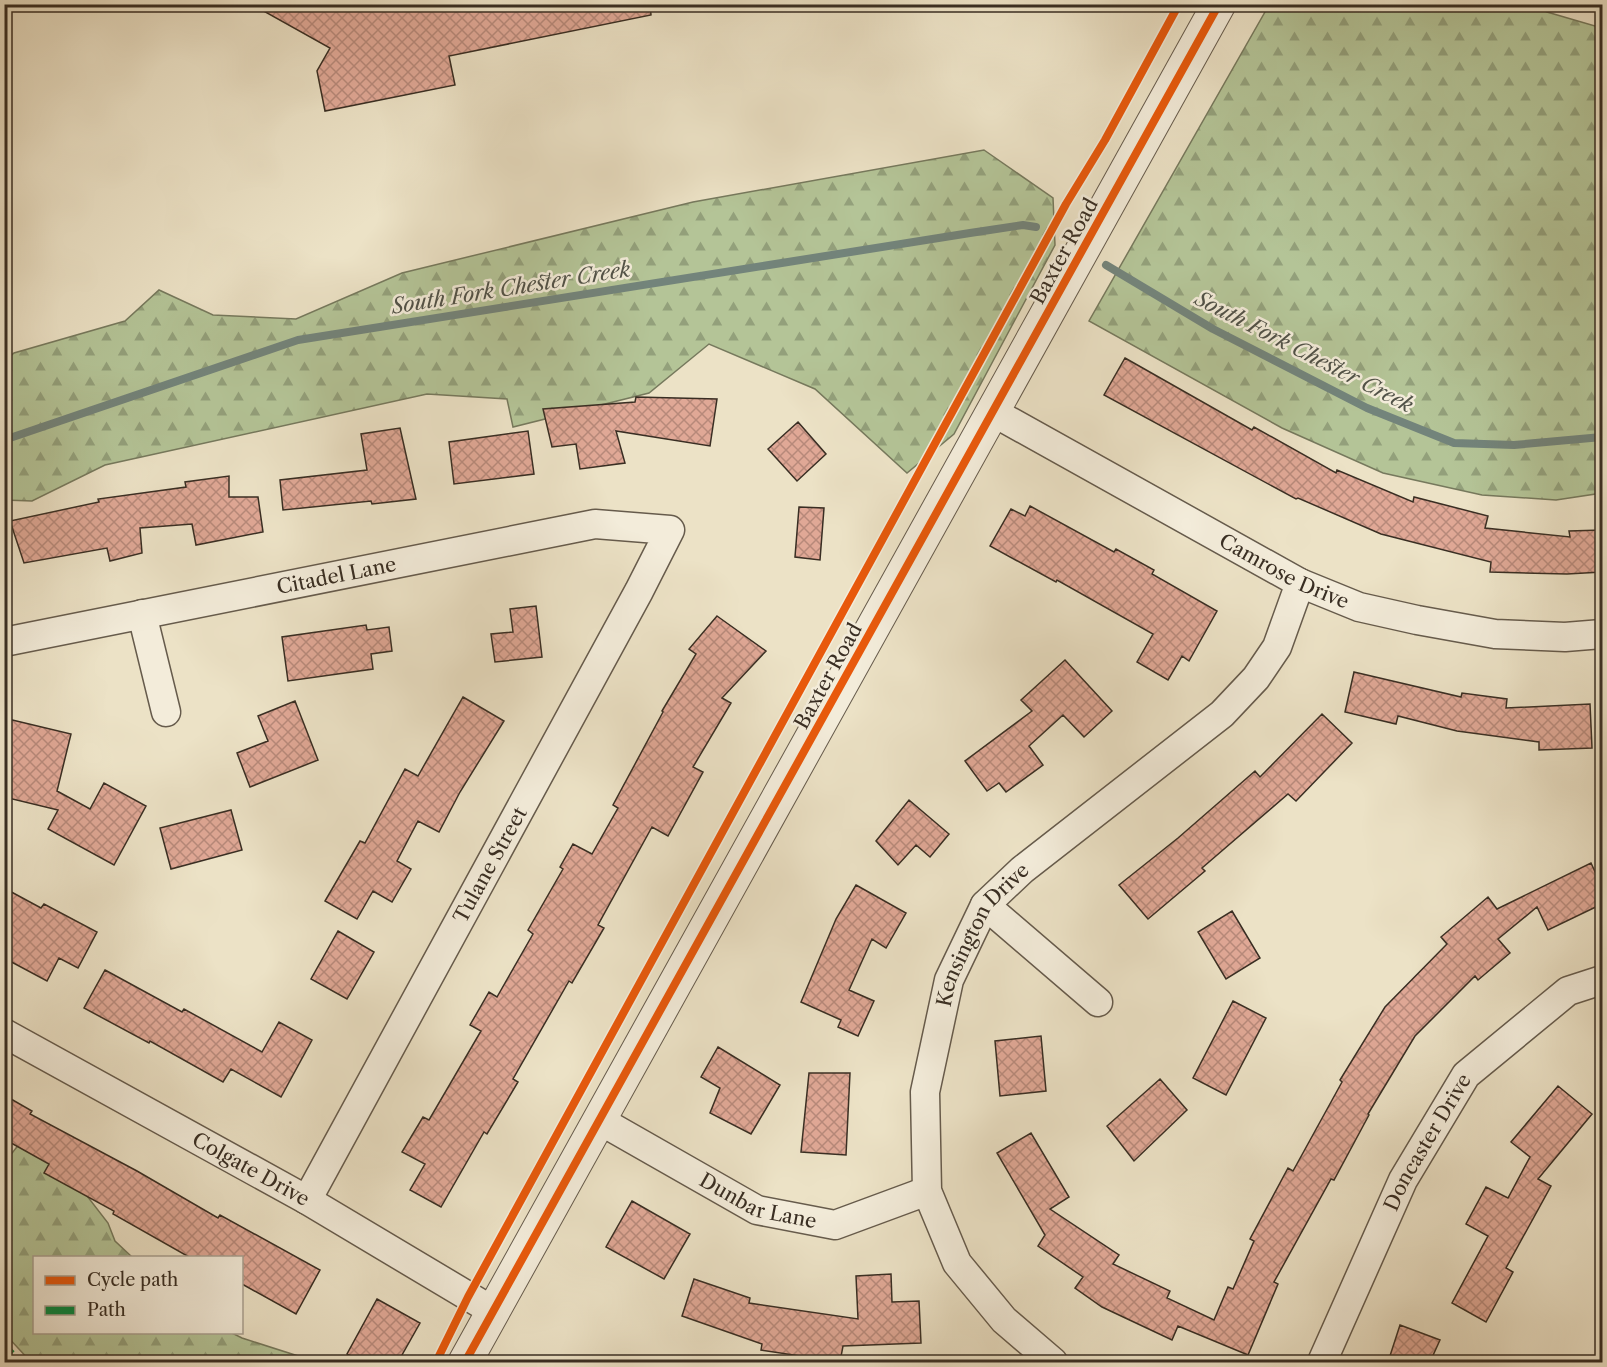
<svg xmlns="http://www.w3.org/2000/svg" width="1607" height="1367" font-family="'Libre Caslon Text',serif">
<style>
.forest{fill:url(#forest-firs);stroke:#76795d;stroke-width:1.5}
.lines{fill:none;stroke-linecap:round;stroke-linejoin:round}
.stream{stroke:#73847b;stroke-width:8}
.building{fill:url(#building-cross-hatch);stroke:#392e23;stroke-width:1.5}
.minor-casing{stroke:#665b4c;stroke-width:31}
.tertiary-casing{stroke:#665b4c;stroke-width:35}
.minor{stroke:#f3ecda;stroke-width:28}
.tertiary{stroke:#f3ecda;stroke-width:33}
.quiet{stroke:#00873e;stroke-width:6;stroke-dasharray:12 6;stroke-linecap:butt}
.cycleway-casing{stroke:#f3ecda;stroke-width:11}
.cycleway{stroke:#e8590c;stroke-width:8}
.labels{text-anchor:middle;stroke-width:5;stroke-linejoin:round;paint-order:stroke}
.street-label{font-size:20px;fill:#392e23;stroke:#f3ecda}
.water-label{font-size:21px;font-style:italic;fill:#515248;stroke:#f3ecda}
</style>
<defs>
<pattern id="forest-firs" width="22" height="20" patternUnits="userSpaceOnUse" patternTransform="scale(1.5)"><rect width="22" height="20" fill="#b4c497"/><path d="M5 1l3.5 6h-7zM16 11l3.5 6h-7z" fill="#93a07b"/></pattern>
<pattern id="building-cross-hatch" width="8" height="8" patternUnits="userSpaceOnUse" patternTransform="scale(1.5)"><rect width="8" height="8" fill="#e0a896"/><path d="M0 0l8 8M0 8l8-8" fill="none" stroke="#b7897a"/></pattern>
</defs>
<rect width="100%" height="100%" fill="#ece2c6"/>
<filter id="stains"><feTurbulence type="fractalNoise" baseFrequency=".00333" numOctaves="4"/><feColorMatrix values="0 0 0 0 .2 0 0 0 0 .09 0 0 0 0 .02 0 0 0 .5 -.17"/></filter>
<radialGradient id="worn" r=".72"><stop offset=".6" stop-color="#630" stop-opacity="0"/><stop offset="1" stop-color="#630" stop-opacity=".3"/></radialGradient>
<path class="forest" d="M1269 5H1534L1547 12 1602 28V493L1556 500 1482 495 1383 473 1282 428 1089 321Z
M984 150 1053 198 1055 245 954 434 907 473 815 389 709 344 649 393 513 427 507 399 427 394 105 465 32 501 5 500V361L14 353 125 321 159 290 213 315 296 319 402 273 693 202Z
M31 1129 40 1135 108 1223 115 1241 132 1257 34 1258V1332L232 1333 242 1338 317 1362H31L5 1334V1162Z"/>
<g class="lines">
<path class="stream" d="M1106 265 1213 329 1367 408 1454 443 1514 445 1602 437
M4 440 298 340 970 233 1023 225 1036 227"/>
</g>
<path class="building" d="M251 4H650L651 15 449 56 455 85 325 111 317 71 330 48Z
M1125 358 1252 430 1254 427 1336 473 1337 470 1413 502 1414 497 1488 516 1485 528 1570 537 1569 531 1602 530V572L1567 574 1490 572 1491 562 1381 534 1298 498 1296 499 1104 395Z
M636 397 717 399 710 446 616 431 625 463 580 469 576 444 552 447 543 409 635 402Z
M798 422 826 454 797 481 768 449Z
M400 428 416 499 372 504 371 501 283 510 280 480 367 470 361 434Z
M528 431 534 474 454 484 449 442Z
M229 476V497H258L263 532 196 545 192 524 140 528 142 553 110 561 107 548 24 563 10 521 99 502 98 499 186 487 185 482Z
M1030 506 1114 552 1116 549 1154 570 1152 574 1217 611 1189 661 1182 656 1168 680 1137 662 1153 634 1057 580 1056 582 990 546 1011 509 1025 516Z
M799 507 824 508 820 560 795 557Z
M536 606 542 657 495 662 491 634 513 632 510 609Z
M717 616 766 651 722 698 731 703 693 767 703 772 668 836 652 827 598 925 604 928 572 983 569 981 513 1079 518 1082 487 1134 484 1132 441 1207 410 1190 425 1164 402 1152 423 1117 429 1120 481 1031 470 1025 489 992 497 997 533 934 528 930 563 869 560 867 573 844 592 854 618 808 613 805 663 712 662 711 696 654 689 649Z
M366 625 367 630 389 627 392 651 371 654 373 669 288 681 282 637Z
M1065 660 1112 711 1084 737 1063 715 1029 746 1043 765 1006 792 999 783 987 791 965 761 1032 711 1021 700Z
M1354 672 1461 697 1462 693 1507 699 1506 708 1590 704 1592 748 1539 750V742L1457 731 1398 716 1396 724 1345 712Z
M463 697 504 721 460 792 439 832 418 821 397 861 411 869 392 902 373 891 357 919 325 901 360 841 365 843 405 769 418 776Z
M295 701 318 760 250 787 237 753 268 741 258 716Z
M1322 714 1352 743 1296 801 1288 794 1202 868 1205 871 1148 919 1119 885 1178 838 1255 771 1260 777Z
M4 718 71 734 57 791 90 809 104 783 146 806 114 865 48 829 58 810 4 797Z
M909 800 949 834 930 857 916 845 898 865 876 841Z
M231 810 242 850 171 869 160 828Z
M1591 863 1602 887V904L1548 930 1537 907 1498 939 1510 953 1478 980 1475 976 1415 1036 1368 1114 1369 1115 1334 1180 1331 1179 1274 1282 1278 1284 1248 1355 1178 1326 1172 1340 1102 1307 1075 1288 1083 1277 1038 1246 1045 1235 997 1153 1031 1133 1069 1197 1050 1209 1119 1255 1113 1264 1170 1291 1167 1298 1214 1320 1228 1287 1233 1289 1254 1241 1250 1239 1288 1168 1293 1171 1342 1082 1340 1080 1385 1007 1447 944 1441 937 1488 897 1497 909Z
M856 885 906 913 886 948 872 939 849 990 874 1001 858 1036 838 1027 841 1020 801 1002 836 919Z
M4 888 41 908 44 904 97 932 78 968 59 958 47 981 4 958Z
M1232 911 1260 958 1226 979 1198 932Z
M338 931 374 952 347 999 311 979Z
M105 970 182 1012 184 1009 262 1052 279 1022 312 1040 281 1097 231 1069 223 1082 150 1041 149 1043 84 1008Z
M1233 1001 1266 1018 1226 1095 1193 1078Z
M1041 1036 1046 1091 1000 1096 995 1041Z
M718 1047 780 1085 751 1134 710 1113 720 1088 701 1077Z
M809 1073H850L846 1155 801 1152Z
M1160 1079 1187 1110 1134 1161 1107 1126Z
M1558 1086 1592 1114 1538 1179 1551 1186 1506 1268 1513 1272 1486 1322 1452 1303 1488 1236 1466 1224 1486 1187 1508 1198 1530 1157 1511 1142Z
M4 1095 32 1111 30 1114 137 1171 218 1218 220 1215 320 1270 296 1314 242 1284V1257H189L113 1214 114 1211 44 1173 49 1164 4 1139Z
M632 1201 690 1234 664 1279 606 1247Z
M891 1274 892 1302 919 1301 921 1343 843 1346 840 1362 761 1350 762 1344 682 1316 694 1279 750 1298 749 1303 858 1319 856 1276Z
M377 1299 420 1323 398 1362H363L347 1354Z
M1400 1325 1440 1340 1430 1362H1388Z"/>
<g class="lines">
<defs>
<g id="minor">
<path id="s1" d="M993 412 1300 583 1359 607 1417 620 1495 634 1565 637 1602 634"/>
<path d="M142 614 166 712"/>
<path id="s2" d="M4 642 595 524 670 530 639 591 307 1200"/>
<path d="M985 905 1098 1002"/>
<path id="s3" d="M4 1033 307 1200 493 1311"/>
<path id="s4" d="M599 1120 757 1210 835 1225 927 1191"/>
<path id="s5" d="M1053 1362 1004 1320 957 1263 927 1191 925 1092 949 980 985 905 1022 870 1222 714 1256 678 1277 647 1300 583"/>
<path id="s6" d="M1322 1362 1403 1180 1466 1075 1568 991 1602 980"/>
</g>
<path id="tertiary" d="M465 1362 1219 4"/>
</defs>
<use href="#minor" class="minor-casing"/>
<use href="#tertiary" class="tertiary-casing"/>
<use href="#minor" class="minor"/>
<use href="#tertiary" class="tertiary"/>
<path class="quiet" d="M4 1345 21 1362"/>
<defs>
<path id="cycleway" d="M436 1362 468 1297 1066 204 1105 140 1179 4
M465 1362 1219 4"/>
</defs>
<use href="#cycleway" class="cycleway-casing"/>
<use href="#cycleway" class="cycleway"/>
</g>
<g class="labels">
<g class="street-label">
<text transform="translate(1064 251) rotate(-61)" y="7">Baxter Road</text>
<text dy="7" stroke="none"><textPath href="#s1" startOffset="332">Camrose Drive</textPath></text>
<text dy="7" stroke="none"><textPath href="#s2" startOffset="339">Citadel Lane</textPath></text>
<text transform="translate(828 676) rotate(-61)" y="7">Baxter Road</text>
<text transform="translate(490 865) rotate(-61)" y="7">Tulane Street</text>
<text dy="7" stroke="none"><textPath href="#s5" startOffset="486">Kensington Drive</textPath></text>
<text dy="7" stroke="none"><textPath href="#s6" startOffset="244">Doncaster Drive</textPath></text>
<text dy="7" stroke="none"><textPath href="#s3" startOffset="282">Colgate Drive</textPath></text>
<text dy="7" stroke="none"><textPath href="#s4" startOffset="180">Dunbar Lane</textPath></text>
</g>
<g class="water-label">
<text transform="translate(511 288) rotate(-9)" y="7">South Fork Chester Creek</text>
<text transform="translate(1304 352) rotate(27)" y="7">South Fork Chester Creek</text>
</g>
</g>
<rect width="1607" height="1367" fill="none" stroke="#ece2c6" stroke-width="24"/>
<rect x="6" y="6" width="1595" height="1355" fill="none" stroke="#392e23" stroke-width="3"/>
<rect x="12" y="12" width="1583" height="1343" fill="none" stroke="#392e23" stroke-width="1.5"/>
<rect x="33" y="1256" width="210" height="78" fill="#f3ecda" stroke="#a9a091" stroke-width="1.5"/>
<rect x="45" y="1276" width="30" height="9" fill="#e8590c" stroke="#a9a091" stroke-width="1.5"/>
<text x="87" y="1286" font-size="18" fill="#392e23">Cycle path</text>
<rect x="45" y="1306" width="30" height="9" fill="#00873e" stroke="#a9a091" stroke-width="1.5"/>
<text x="87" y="1316" font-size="18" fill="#392e23">Path</text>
<rect width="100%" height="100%" filter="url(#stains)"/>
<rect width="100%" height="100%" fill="url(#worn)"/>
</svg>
